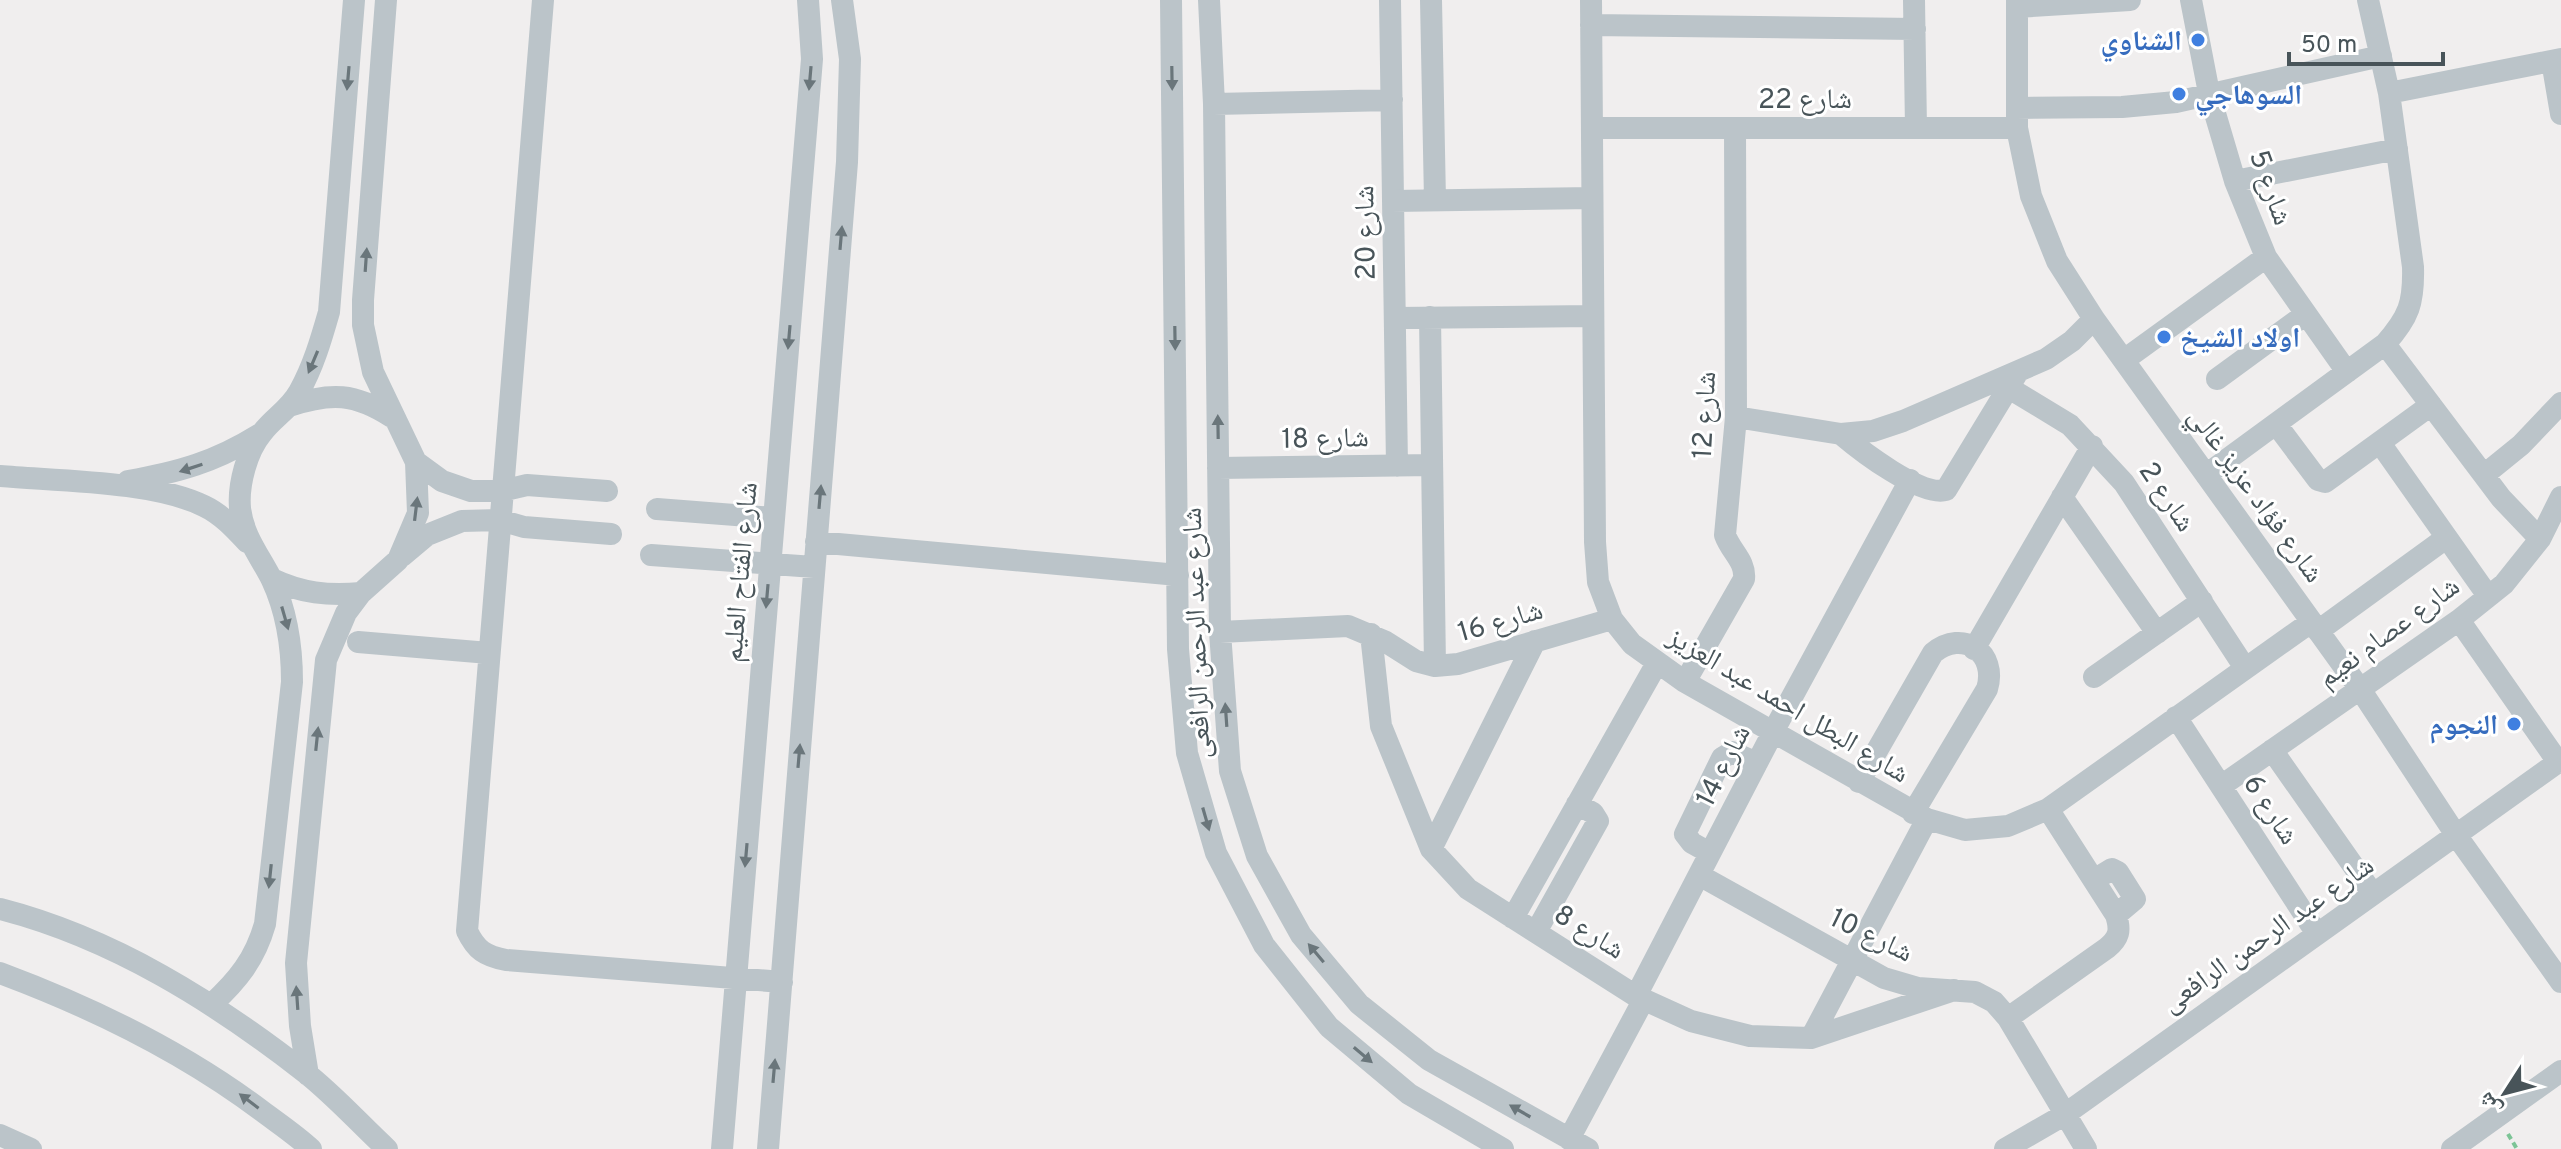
<svg xmlns="http://www.w3.org/2000/svg" width="2561" height="1149" font-family="Overpass,'Noto Naskh Arabic',sans-serif">
<style>
.lines{fill:none;stroke-linecap:round;stroke-linejoin:round}
.path{stroke:#7dc496;stroke-width:4;stroke-dasharray:6 4;stroke-linecap:butt}
.minor{stroke:#bbc4c9;stroke-width:22}
.oneway{fill:#6a767b}
.shop-dot{fill:#3f7fe0;stroke:#fff;stroke-width:3}
.labels{text-anchor:middle;stroke-width:6;stroke-linejoin:round;paint-order:stroke}
.shop-label{font-size:28px;font-weight:bold;fill:#366cbe;stroke:#fff;text-anchor:end}
.street-label{font-size:28px;fill:#485459;stroke:#fff}
</style>
<rect width="100%" height="100%" fill="#f0eeee"/>
<g class="lines">
<path class="path" d="M2508 1134 2517 1149"/>
<path class="minor" d="M543 0 467 931C476 950 485 956 506 960L782 982
M1171 0 1178 649 1187 753 1216 853 1264 945 1329 1027 1409 1094 1503 1149
M1209 0 1214 104 1220 632 1230 771 1257 856 1301 935 1359 1004 1429 1060 1588 1149
M1390 0 1397 466
M1431 0 1435 200
M1591 0 1595 542 1598 582 1612 619 1632 644 1685 682 1927 819 1965 830 2008 826 2048 809 2311 622
M1914 0 1916 128
M2017 0V128L2031 196 2057 261 2094 319 2360 689 2456 835 2561 982
M2191 0 2209 93 2235 181 2266 257 2347 372
M2017 7 2130 0
M1591 25 1915 29
M2552 61 2561 114
M2389 93 2561 59
M1214 104 1392 100
M2017 108 2122 107 2176 102 2381 56
M1592 128H2017
M2235 181 2397 149
M1393 201 1592 198
M1430 317 1435 666
M1395 318 1593 316
M2385 344 2501 498 2540 539
M2124 360 2266 257
M2217 379 2306 314
M2009 388 2070 425 2124 483 2245 668
M289 406C331 392 355 393 392 417
M1736 417 1841 434 1873 431 1903 421 2046 359 2072 341 2094 319
M2276 424 2318 480 2325 482 2431 405
M1841 434C1861 451 1921 497 1946 490L2016 375
M2380 443 2488 596
M416 462 442 481 471 491H502L527 485 607 491
M1218 468 1432 465
M2206 475 2385 344C2409 317 2414 303 2413 267L2389 93 2368 0
M2484 475 2521 445 2561 403
M0 476C58 481 153 481 204 506 221 514 234 528 247 542
M128 481C179 472 215 462 260 434
M2062 497 2157 633
M657 509 774 518
M816 542 1178 575
M651 555 814 567
M402 556 427 535 462 521 500 520 524 527 611 534
M272 579C301 593 328 596 361 593
M2459 620 2558 762
M2318 631 2446 538
M1220 632 1348 626 1386 642 1416 661 1435 666 1458 664 1612 619
M1371 634 1381 726 1431 849 1468 889 1636 996 1691 1021 1750 1036 1811 1038 1954 990
M358 642 489 653
M1974 649 2092 446
M2094 677 2202 601
M1685 682 1744 579C1746 561 1731 552 1725 535L1736 417 1735 128
M2176 717 2317 934
M2272 750 2373 894
M1859 782 1933 653C1963 628 1998 653 1987 689L1913 813
M2221 786 2459 620 2504 584 2540 539 2561 497
M1431 849 1535 641
M1710 853 1692 843 1685 834 1722 758 1732 752 1757 763
M1699 875 1884 978 1918 988 1975 992 1994 1002 2008 1018 2086 1149
M2094 880 2112 869 2118 872 2135 899 2116 915
M0 909C113 938 215 1002 306 1073 335 1096 360 1124 387 1149
M1513 918 1657 663
M1536 932 1598 821 1593 813 1577 804
M0 973C94 1008 182 1051 262 1111 278 1123 296 1135 311 1149
M1636 996 1773 732 1910 480
M212 1004C238 980 255 959 265 924L292 682C292 647 287 612 272 580 260 556 243 536 240 508 238 484 247 451 262 433 273 418 290 409 299 392 313 367 321 340 329 312L354 0
M2008 1018 2107 948C2119 938 2121 931 2116 915L2048 809
M1811 1038 1927 819
M308 1075 300 1026 296 963 326 660 346 613 361 593 398 560 418 513 416 462 373 372 363 325V300L386 0
M0 1135 31 1149
M1569 1139 1644 999
M722 1149 812 59 808 0
M768 1149 847 162 850 59 842 0
M2005 1149 2064 1115 2561 760
M2452 1149 2561 1071"/>
</g>
<defs><path id="oneway-solid" d="M-6-.8H1V-3.2L6.5 0L1 3.2V.8H-6Z" transform="scale(2)"/></defs>
<g class="oneway">
<use href="#oneway-solid" transform="translate(348 78) rotate(95)"/>
<use href="#oneway-solid" transform="translate(810 78) rotate(95)"/>
<use href="#oneway-solid" transform="translate(1172 78) rotate(89)"/>
<use href="#oneway-solid" transform="translate(841 238) rotate(-85)"/>
<use href="#oneway-solid" transform="translate(366 260) rotate(-86)"/>
<use href="#oneway-solid" transform="translate(789 337) rotate(95)"/>
<use href="#oneway-solid" transform="translate(1175 338) rotate(89)"/>
<use href="#oneway-solid" transform="translate(313 362) rotate(113)"/>
<use href="#oneway-solid" transform="translate(1218 427) rotate(-91)"/>
<use href="#oneway-solid" transform="translate(191 468) rotate(162)"/>
<use href="#oneway-solid" transform="translate(820 497) rotate(-85)"/>
<use href="#oneway-solid" transform="translate(416 509) rotate(-83)"/>
<use href="#oneway-solid" transform="translate(767 596) rotate(95)"/>
<use href="#oneway-solid" transform="translate(285 618) rotate(74)"/>
<use href="#oneway-solid" transform="translate(1226 715) rotate(-94)"/>
<use href="#oneway-solid" transform="translate(317 739) rotate(-84)"/>
<use href="#oneway-solid" transform="translate(799 756) rotate(-85)"/>
<use href="#oneway-solid" transform="translate(1206 819) rotate(74)"/>
<use href="#oneway-solid" transform="translate(746 855) rotate(95)"/>
<use href="#oneway-solid" transform="translate(270 876) rotate(96)"/>
<use href="#oneway-solid" transform="translate(1316 953) rotate(-130)"/>
<use href="#oneway-solid" transform="translate(297 998) rotate(-94)"/>
<use href="#oneway-solid" transform="translate(1363 1055) rotate(40)"/>
<use href="#oneway-solid" transform="translate(774 1071) rotate(-85)"/>
<use href="#oneway-solid" transform="translate(249 1101) rotate(-143)"/>
<use href="#oneway-solid" transform="translate(1520 1111) rotate(-150)"/>
</g>
<g class="shop-dot">
<circle cx="2198" cy="40" r="8"/>
<circle cx="2179" cy="94" r="8"/>
<circle cx="2164" cy="337" r="8"/>
<circle cx="2514" cy="724" r="8"/>
</g>
<g class="labels">
<g class="shop-label">
<text x="2182" y="50">الشناوي</text>
<text x="2195" y="104" text-anchor="start">السوهاجي</text>
<text x="2180" y="347" text-anchor="start">اولاد الشيخ</text>
<text x="2498" y="734">النجوم</text>
</g>
<g class="street-label">
<text x="1805" y="108">شارع 22</text>
<text transform="translate(2272 187) rotate(70)" y="10">شارع 5</text>
<text transform="translate(1364 233) rotate(-91)" y="10">شارع 20</text>
<text transform="translate(1703 415) rotate(-87)" y="10">شارع 12</text>
<text transform="translate(1325 437) rotate(-1)" y="10">شارع 18</text>
<text transform="translate(2257 494) rotate(54)" y="10">شارع فؤاد عزيز غالي</text>
<text transform="translate(2168 496) rotate(56)" y="10">شارع 2</text>
<text transform="translate(739 572) rotate(-85)" y="10">شارع الفتاح العليم</text>
<text transform="translate(1500 620) rotate(-16)" y="10">شارع 16</text>
<text transform="translate(2388 631) rotate(-36)" y="10">شارع عصام نعيم</text>
<text transform="translate(1195 633) rotate(-92)" y="10">شارع عبد الرحمن الرافعى</text>
<text transform="translate(1789 704) rotate(31)" y="10">شارع البطل احمد عبد العزيز</text>
<text transform="translate(1722 765) rotate(-63)" y="10">شارع 14</text>
<text transform="translate(2272 809) rotate(57)" y="10">شارع 6</text>
<text transform="translate(1590 931) rotate(32)" y="10">شارع 8</text>
<text transform="translate(2267 933) rotate(-35)" y="10">شارع عبد الرحمن الرافعى</text>
<text transform="translate(1872 934) rotate(26)" y="10">شارع 10</text>
</g>
</g>
<g transform="translate(2505 1093) rotate(234)" stroke="#ffffff" stroke-width="6" paint-order="stroke">
<path d="M0-6L14 30L0 20L-14 30Z" fill="#485459"/>
<text y="-12" font-size="22" font-weight="bold" text-anchor="middle" fill="#485459">ش</text>
</g>
<path d="M2289 52v12h154v-12" fill="none" stroke="#485459" stroke-width="4"/>
<text x="2301" y="52" font-size="24" fill="#485459" stroke="#ffffff" stroke-width="6" paint-order="stroke">50 m</text>
</svg>
